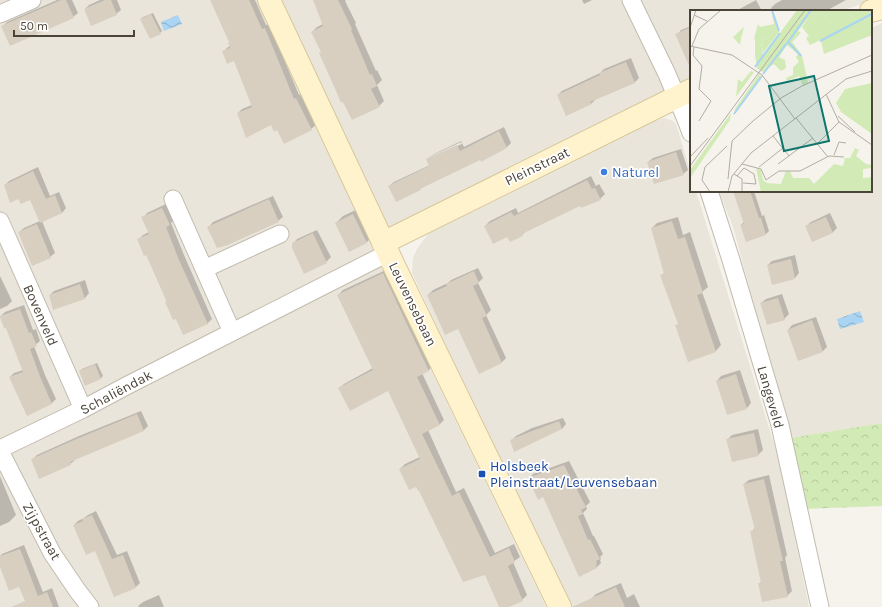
<svg xmlns="http://www.w3.org/2000/svg" width="882" height="607" font-family="Karla,sans-serif">
<style>
.residential{fill:#eae5da}
.forest{fill:url(#forest-crowns)}
.water{fill:url(#water-waves)}
.shadow{fill:#0003;fill-rule:evenodd}
.building{fill:#d8cfc1}
.lines{fill:none;stroke-linecap:round;stroke-linejoin:round}
.street-casing{stroke:#c2bbae;stroke-width:19}
.secondary-casing{stroke:#d6c79b;stroke-width:24}
.street{stroke:#fff;stroke-width:17}
.secondary{stroke:#fff3cd;stroke-width:22}
.shop-dot{fill:#3f7fe0;stroke:#fff;stroke-width:1.5}
.transit-dot{fill:#1a4fb4;stroke:#fff;stroke-width:1.5}
.labels{text-anchor:middle;stroke-width:3.5;stroke-linejoin:round;paint-order:stroke}
.street-label{font-size:14px;fill:#4b4439;stroke:#fff}
.shop-label{font-size:14px;fill:#366cbe;stroke:#fff;text-anchor:start}
.transit-label{font-size:14px;fill:#164399;stroke:#fff;text-anchor:start}
.inset-river{fill:none;stroke:#a9d4f2;stroke-width:2}
.inset-road{fill:none;stroke:#b2ada4;stroke-width:1}
.view{fill:#0f766e;fill-opacity:0.15;stroke:#0f766e;stroke-width:2}
.inset-edge{fill:none;stroke:#4b4439;stroke-width:2}
</style>
<defs>
<pattern id="forest-crowns" width="20" height="18" patternUnits="userSpaceOnUse"><rect width="20" height="18" fill="#d2eab5"/><path d="M2 6a3 3 0 1 1 6 0M12 15a3 3 0 1 1 6 0" fill="none" stroke="#b6ca9c"/></pattern>
<pattern id="water-waves" width="16" height="10" patternUnits="userSpaceOnUse"><rect width="16" height="10" fill="#a9d4f2"/><path d="M0 5q4-4 8 0t8 0" fill="none" stroke="#8caec5"/></pattern>
</defs>
<rect width="100%" height="100%" fill="#f6f3ec"/>
<path class="residential" d="M0 0H875L841 11H691V78L371 246 546 607H0Z
M882 23V423L790 438 733 227 719 191H871V28Z
M664 118 673 121 676 124 691 174V191H696L780 463 809 607H568L412 273 413 258 417 249 428 234 652 122Z"/>
<path class="forest" d="M882 423V506L804 509 790 438Z"/>
<path class="water" d="M178 15 182 24 164 31 161 22Z
M860 311 864 322 840 329 837 319Z"/>
<path class="shadow" d="M57 0H72L78 13 73 17 2 27 7 22Z
M100 0H117L121 10 116 14 85 9 89 5Z
M211 0H255L266 25 269 24 299 95 300 94 316 125 311 129H278L272 124 238 113 242 109 252 105 234 60 223 52 228 47 230 46V42Z
M314 0H346L345 1 356 23 355 24 376 71 377 70 382 80 377 85 384 101 379 106 322 52 312 32 317 27 323 24Z
M582 0H592L584 4Z
M756 0 762 11H736Z
M782 0H846L826 11H819L817 9 813 11H772L771 8 775 4Z
M153 13 162 31 160 33 141 19 143 17Z
M691 26V53L677 35 681 30Z
M631 58 639 78 634 83 596 99 591 104 558 95 562 91 600 73 604 69Z
M504 127 511 143 507 147 482 160 481 159 424 186 420 189 389 186 394 182 430 165 427 160 432 155 461 141 464 147ZM461 142 462 144 431 158V156Z
M681 149 688 170 683 174 648 162 653 158Z
M38 167 50 196 59 192 66 208 62 213 42 221 55 253 50 257 19 232 24 228 40 221 30 198H18L5 185 9 181Z
M591 176 596 186 599 184 605 194 600 199 580 204 526 231 522 235 510 241 508 236 485 226 490 221 516 208 518 213Z
M734 191H754L762 216 764 215 769 231 766 234 746 241 741 225 744 222Z
M273 196 283 217 278 221 209 227 213 222Z
M166 204 174 220 171 223 184 255 212 319 208 323 184 334 167 302 147 254 138 240 143 235 149 232 143 218 147 213Z
M360 208 373 236 367 242 336 223 343 216Z
M830 213 837 228 832 233 806 226 811 222Z
M678 217 683 235 690 232 708 287 702 292 721 345 716 351 689 360 677 325 679 323 661 276 665 272 652 228 657 223Z
M317 230 331 257 326 262 293 244 297 239Z
M795 255 799 273 795 278 768 265 772 261Z
M478 268 483 278 478 283 491 310 486 315 506 358 502 362 479 373 459 328 428 295 433 290 448 283 451 280Z
M388 269 433 365 429 370 422 373 444 420 440 424 428 430 456 492 464 488 495 553 514 544 520 557 513 562 527 595 522 600 507 607H500L485 574 419 489 400 469 405 464 420 457 388 390 339 388 344 384 373 368 338 295 343 290Z
M0 276 12 301 7 306 0 309Z
M85 280 89 293 85 298 54 308 50 295 54 291Z
M782 294 789 314 784 319 761 303 766 299Z
M24 305 33 330 36 329 40 341 34 346 45 375 56 399 52 403 27 415 10 377 14 373 23 370 6 326 1 316 5 312Z
M816 317 827 347 823 351 799 360 788 330 792 325Z
M97 363 103 376 101 378 85 385 80 371 82 369Z
M740 370 751 403 747 408 717 381 721 376Z
M141 411 148 426 144 430 74 459 75 460 70 464 32 460 37 455 79 436Z
M563 418 566 424 562 429 511 441 516 436 532 428Z
M758 429 763 450 758 455 728 439 732 435Z
M569 461 590 502 586 506 587 509 583 513 593 536H594L603 554 600 557 601 559 600 560 601 563 597 567 580 575 544 496 529 479 533 474Z
M769 475 787 555 785 558 792 591 787 596 759 584 762 581 752 532 755 528 744 484 749 480Z
M0 476 16 515 9 522 0 526Z
M96 511 117 555 127 551 140 583 136 587 96 550 74 525 78 521 84 518 88 515Z
M24 545 43 592 52 588 59 607H28L20 585 0 564V556L2 554Z
M621 583 627 598 634 594 640 607H596L592 598 596 594Z
M159 595 164 607H139L138 606 143 602Z"/>
<path class="building" d="M61 0H66L74 18 10 46 1 26Z
M105 0H111L117 15 91 26 84 9Z
M210 0H249L262 29 265 28 294 99 296 98 312 130 284 144 277 130 274 132 271 125 246 138 237 113 252 107 234 61 227 64 222 51 230 48 228 43 229 42Z
M313 0H338L352 29 351 30 370 75 372 74 377 86 371 89 380 107 352 120 343 102 341 103 336 91 319 53 321 52 311 32 323 26Z
M151 14 161 34 150 39 140 19Z
M691 27V70L675 34Z
M626 62 635 83 590 102 592 104 566 116 557 95 600 75 599 73Z
M499 131 507 148 481 162 480 160 420 189 421 190 396 202 388 186 429 166 426 159 457 145 460 151Z
M676 152 684 175 654 184 647 162Z
M33 171 46 199 55 195 62 213 40 223 30 200 21 204 18 199 10 203 4 185Z
M587 180 592 189 595 188 601 200 581 208 580 206 522 234 523 236 510 242 507 237 493 244 484 226 511 212 514 216Z
M733 191H750L759 218H761L766 235 746 242 740 225 744 224Z
M269 199 279 222 228 245 217 248 207 227Z
M162 208 170 225 166 227 179 260 208 324 183 335 176 319 173 320 165 302H167L146 255 144 256 137 239 149 234 141 217Z
M353 214 367 243 349 252 335 223Z
M826 217 833 233 812 242 805 226Z
M672 221 678 239 685 237 703 293 697 295 716 352 688 362 675 325 678 324 660 275 664 274 651 228Z
M37 224 51 258 32 266 18 232Z
M313 233 327 263 304 274 292 248V243Z
M791 259 795 279 772 285 767 265Z
M474 271 479 283 473 286 487 316 482 318 502 363 479 374 458 329 445 335 427 295 447 286 446 284Z
M383 273 429 371 417 377 440 425 422 434 452 496 459 492 490 557 509 548 515 562 508 566 523 601 509 607H499L485 575 463 582 419 491H418L416 487 409 490 399 469 420 459 388 391 350 411 338 388 373 370 337 295Z
M80 284 85 299 53 310 49 295Z
M778 298 785 320 767 325 760 303Z
M20 309 29 333 31 332 37 346 30 349 41 379 52 404 27 416 9 377 23 372 6 328H4L0 317V316Z
M812 320 823 352 798 361 787 330Z
M95 364 101 379 85 386 79 371Z
M736 374 747 409 727 415 716 381Z
M137 414 144 431 70 462 71 465 39 479 31 459 74 440Z
M559 421 562 429 514 452 510 440 527 433Z
M754 433 759 456 732 462 726 439Z
M564 465 586 507 581 510 583 514 578 516 588 540 590 539 600 559 596 561 597 564 596 565 597 568 579 577 543 497 538 500 528 478Z
M764 479 783 561H780L788 597 762 602 758 583H761L750 531 755 530 743 484Z
M92 515 112 559 123 555 136 588 114 597 95 551 86 555 73 525 83 521 82 519Z
M20 549 38 596 47 592 53 607H11L25 601 19 587 9 591 0 567V556Z
M616 587 625 607H572Z"/>
<g class="lines">
<defs>
<path id="street" d="M631 0 667 74 687 122 691 133
M0 14 32 0
M709 191 731 260 780 425 820 607
M173 199 232 332
M0 221 83 409
M204 269 280 234
M0 449 83 409 128 385 388 253
M0 451 52 553 77 590 90 607"/>
<path id="secondary" d="M269 0 398 274 560 607
M871 11 882 8
M383 243 691 90"/>
</defs>
<use href="#street" class="street-casing"/>
<use href="#secondary" class="secondary-casing"/>
<use href="#street" class="street"/>
<use href="#secondary" class="secondary"/>
</g>
<circle class="shop-dot" cx="604" cy="172" r="4"/>
<rect class="transit-dot" x="478" y="470" width="8" height="8" rx="2"/>
<g class="labels">
<g class="street-label">
<text transform="translate(537 166) rotate(-26)" y="5">Pleinstraat</text>
<text transform="translate(413 304) rotate(64)" y="5">Leuvensebaan</text>
<text transform="translate(41 315) rotate(66)" y="5">Bovenveld</text>
<text transform="translate(116 392) rotate(-28)" y="5">Schaliëndak</text>
<text transform="translate(771 397) rotate(74)" y="5">Langeveld</text>
<text transform="translate(42 531) rotate(61)" y="5">Zijpstraat</text>
</g>
<g class="shop-label">
<text x="612" y="177">Naturel</text>
</g>
<g class="transit-label">
<text x="490" y="471">Holsbeek<tspan x="490" dy="16">Pleinstraat/Leuvensebaan</tspan></text>
</g>
</g>
<g transform="translate(690 10)">
<rect width="182" height="182" fill="#f6f3ec"/>
<path d="M81 0 89 22 73 43 71 31 74 29H64L68 14 70 17 84 14ZM128 4 153 20 182 6V25L134 44 131 31 141 26 125 8 114 20 112 17 120 5ZM54 17 51 28 50 35 43 27Z" fill="#d2eab5"/>
<path d="M107 0H182V6L153 20 128 4 120 5 108 21 111 23 102 32 112 45 118 73 113 76 109 66 97 71 96 68 103 65V57L109 52 106 47 108 44 97 35 89 47 95 50 96 58 91 61 84 54 72 62 67 58 65 45V29H73L71 31 73 46ZM125 7 141 25 120 35 116 28 119 26 114 20ZM61 61 64 62 46 87 48 69 52 72ZM69 64 71 67 44 104 45 99ZM182 73V124L151 102 146 93 155 79ZM41 103 40 110 0 168V160ZM165 138 169 140 166 146 176 154 182 155V158L173 159V168L182 167V182H71L66 158 71 160 73 170 77 173 91 174 96 161H100L103 168H119L124 174 144 154 153 156 155 148H160Z" fill="#d2eab5"/>
<path class="inset-river" d="M82 0 89 21M130 31 182 4M111 46 98 32 121 0M65 57 90 23M73 64 97 33M44 104 72 66"/>
<path class="inset-road" d="M4 5 17 11M0 18 6 0M0 36 42 45 72 65 105 109M2 36 9 19 31 0M4 37 3 45 12 56 9 79 21 91 9 111M136 84 149 112 182 135M148 106 165 122M106 108 138 147M83 126 99 146M127 134 149 112M144 145 149 132 156 133M0 147 18 128M52 154 71 159 76 170 89 161H110L139 146 154 147M88 154 123 128M0 156 115 0M15 157 37 136M15 157 12 170 20 182M69 157 93 138M44 164 52 169V182M47 166 54 158 64 164 66 174 53 173M38 169 42 131 63 111 91 88 112 76 182 45M38 182 42 166 61 143 156 69 182 61"/>
<path class="view" d="M124 66 139 131 94 141 79 76Z"/>
<rect width="182" height="182" class="inset-edge"/>
</g>
<path d="M14 30v6h120v-6" fill="none" stroke="#4b4439" stroke-width="2"/>
<text x="20" y="30" font-size="12" fill="#4b4439" stroke="#ffffff" stroke-width="3" paint-order="stroke">50 m</text>
</svg>
